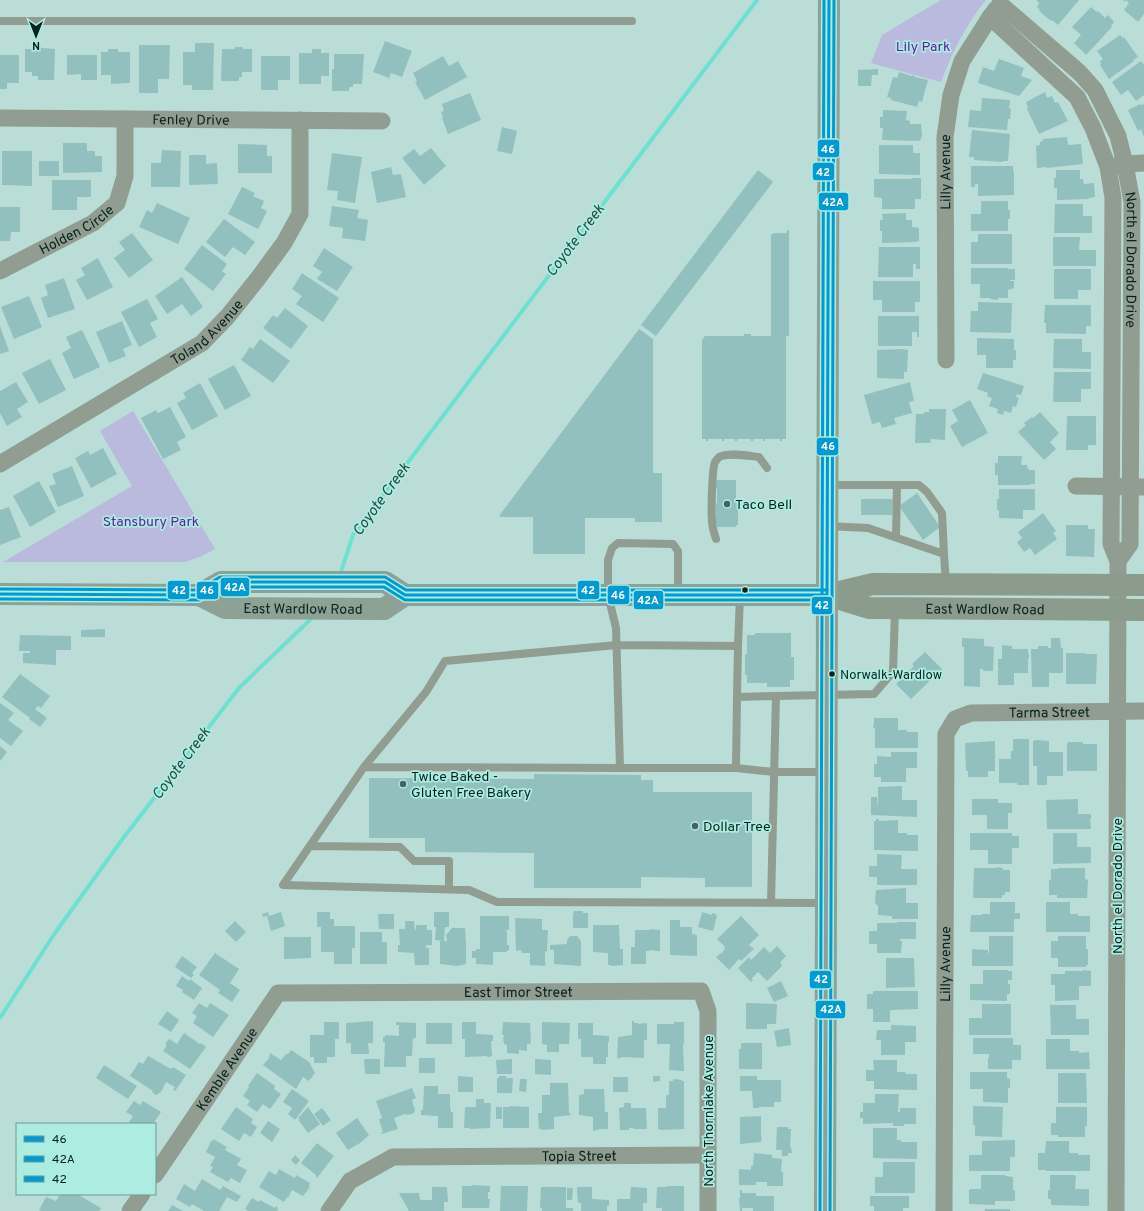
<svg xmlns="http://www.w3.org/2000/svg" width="1144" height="1211" font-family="Overpass,sans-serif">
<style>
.green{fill:#bab9de}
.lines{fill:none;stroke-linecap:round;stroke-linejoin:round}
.stream{stroke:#6ee0d1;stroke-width:4}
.building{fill:#91c0bf}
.service{stroke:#909d90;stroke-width:8}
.minor{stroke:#909d90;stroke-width:17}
.secondary{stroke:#8b9c8c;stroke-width:22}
.primary{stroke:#8da195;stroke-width:22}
.bus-1-casing{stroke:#acece1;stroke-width:6}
.bus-2-casing{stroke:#acece1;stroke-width:6}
.bus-3-casing{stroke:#acece1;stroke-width:6}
.bus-1{stroke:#019ad2;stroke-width:3}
.bus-2{stroke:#019ad2;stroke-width:3}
.bus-3{stroke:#019ad2;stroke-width:3}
.poi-dot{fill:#46635f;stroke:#acece1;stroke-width:1.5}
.bus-dot{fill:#07211e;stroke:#acece1;stroke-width:1.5}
.labels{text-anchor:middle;stroke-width:3.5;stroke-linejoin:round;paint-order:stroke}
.bus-label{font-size:13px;fill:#07211e;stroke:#acece1;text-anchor:start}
.park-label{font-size:14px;fill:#621d9d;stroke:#acece1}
.street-label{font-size:14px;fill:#07211e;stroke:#acece1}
.poi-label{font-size:14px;fill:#07211e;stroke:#acece1;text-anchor:start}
.water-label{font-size:15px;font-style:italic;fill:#294843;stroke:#acece1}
.line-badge{stroke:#acece1;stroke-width:1.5}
.badge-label{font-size:11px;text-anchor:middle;font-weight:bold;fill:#fff}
</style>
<rect width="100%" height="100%" fill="#bbddd7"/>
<path class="green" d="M941 0H986C966 24 952 53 941 82L871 63 882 35Z
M133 411 215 549 202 556 185 562H3L132 486 100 431Z"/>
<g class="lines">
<path class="stream" d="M340 575 353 535 757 0
M0 1018 55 933 124 837 239 688 314 616"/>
</g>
<path class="building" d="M1036 0H1079L1058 25 1052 20 1051 21 1039 11 1040 10 1037 7 1039 3Z
M1123 0H1144V14L1138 22 1124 10 1129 3 1126 0 1125 2Z
M1091 7 1097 12 1098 11 1105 18 1108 15 1114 22 1111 26 1112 27 1086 55 1074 43 1081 35 1072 27Z
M1120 35 1123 38 1124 37 1138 57 1133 60 1134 61 1109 79 1100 65 1101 64 1100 61 1103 59 1097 51Z
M385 41 412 51 402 77 391 73 389 78 373 72Z
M195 43H214L213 90H192V85H183V52H195Z
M32 45 41 46V48L55 49 54 80H38V76H32V72H25V49H32Z
M139 45H170L169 79H158V93H139Z
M235 47H243V49H252V72H242V77H239V81H221L222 49H235Z
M108 49H118V52H130V83L111 84V75H101V52H108Z
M312 49H321V53H329V76H321V84H299V53H312Z
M334 54H364L362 84H353V87H349V91H332V69H334Z
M0 55H19V83H7V89H0Z
M67 55H97V80H81V74L67 75Z
M261 56H290V80H278V90H261Z
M443 56 449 66 458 61 467 77 425 100 415 82 417 81 413 73Z
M999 59 1024 68 1021 76 1032 80 1019 96 978 83 983 67 994 71Z
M1141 61 1144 65V95L1136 101 1128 90 1121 95 1112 82Z
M878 69V75H872L871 86H858V70Z
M899 72 912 76V75L915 76V77L928 80 922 102 919 101 917 107 891 100V98L887 97 893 77 897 78Z
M1045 92 1047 98 1052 96 1055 103 1058 102 1068 121 1039 134 1027 109 1028 108 1026 102Z
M470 93 481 120 448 134 442 118 443 117 441 112 444 111 442 104Z
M982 98 1010 100 1009 108 1011 109 1010 119H1008L1007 130 968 127 970 110 981 111Z
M1140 104 1141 105 1144 104V137L1141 129 1138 131 1128 110Z
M883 110 907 111 906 120 910 121V124H921L922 135 920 141 882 140 883 128H880V117H883Z
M502 127 517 131 512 154 497 151Z
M972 130 1010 134 1008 161H1003V162L974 160V157H969Z
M1067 137 1068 145 1081 144 1083 164 1046 168V167L1037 168 1036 146 1040 145V142L1043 141V139Z
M63 143H87V151H95V156H102V172L63 173Z
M238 144 267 145V156H272V173H238Z
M879 145H913V153H920V175L879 174Z
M431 148 446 166 424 185 402 158 414 149 420 156Z
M162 150 181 151 180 187H151V163H161Z
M2 151H32V186L2 185Z
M332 153 362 157 355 203 337 200 338 191 327 190Z
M189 155H206V164L217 163 218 184 189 185Z
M39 161H59V176H39Z
M971 166H1013V171H1014V195L978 196V184H975V187H971Z
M391 167 393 175 401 174 406 197 377 203 371 172Z
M758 170 773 182 656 336 641 325Z
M1056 170H1080V179H1083L1084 184 1094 183 1095 197 1089 198V199L1057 200V188H1054V178H1056Z
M912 178H921V199H915V209H882V198L874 197V179H912Z
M52 180H91V197H77V210H52Z
M242 187 255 193 253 196 264 201 261 208 267 211 258 229 228 214Z
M981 201H1008V210H1010V219H1008V231H971V214H981Z
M157 203 190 218 178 244 139 227 147 210 152 213Z
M1055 204H1083V216H1092V233H1054Z
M332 206 359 210 357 218 368 220 365 241 342 238 343 228 329 226Z
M0 207H20V232H11L10 241H0Z
M906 213V220H912V227L919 228V241L914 242 882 243V231H880V220H883L882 214Z
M224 219 255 242 245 255 233 247 225 257 206 242Z
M787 230H789V336H786V439H782V441H780V439H765V441H763V439H753V441H751V439H737V441H735V439H724V441H722V439H708V441H706V439H702V340L705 336H744V334H751V336H771V235L774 233H787Z
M132 233 153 260 129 278 114 258 125 250 119 242Z
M978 234H1012V264H971V242H978Z
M1053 237H1080L1079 250H1096V266H1053Z
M202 245 227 264 222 271 226 274 213 291 184 269Z
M879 247H920V269H916V264H913V277H878Z
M324 248 353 267 337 291 317 279 322 272 313 266Z
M98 258 113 287 87 300 76 280 85 275 81 268Z
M971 268H1008V269H1015V280H1010V281H1014V288L1008 290V298H998V300L990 299V298H980V284H971Z
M1054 269H1091V290H1078V299H1054Z
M302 273 339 298 323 322 296 304 302 296 292 289Z
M182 277 203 307 191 316 182 304 167 314 155 296Z
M64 278 75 309 48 318 41 298 48 295 45 285Z
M873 281H920V302H915V312H882V300H873Z
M29 296 42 327 14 339 1 307Z
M147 299 158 319 150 323 157 337 139 347 121 312Z
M978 302 1012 303 1011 333 970 332 971 311H978Z
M1045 305H1091V326H1086V334L1046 333V323H1044Z
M285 308 308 326 291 349 263 328 273 315 277 318Z
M878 316H919V337H917V332H912V346H878Z
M122 321 132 345 123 349 126 356 109 363 96 332Z
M0 326 9 351 0 354Z
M639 329 653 339V473H662V522H635V518H585V554H533V517H501L499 516Z
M82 330 100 367 74 379 62 353 71 348 66 337Z
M977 338 1014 339V350H1016V360H1013V368H986V355H977Z
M260 339 290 361 273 383 241 360 250 347 253 349Z
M1054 339H1082V352H1091V369L1053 368Z
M903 349 908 350 907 372H904V379L877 378V350Z
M50 359 66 390 39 404 22 373Z
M234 365 251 396 225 410 208 379Z
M1054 372H1091V389H1081V402H1053Z
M983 373 1024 386 1021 395 1017 394 1016 397 1019 398 1016 407 1013 406 1011 413 1004 411 1003 415 997 413 998 409 989 406 992 398 987 396 988 393 977 389Z
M16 382 28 402 17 409 22 417 7 426 0 413V391Z
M910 382 914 401 909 402 912 413 894 418 896 424 882 428 880 422 872 424 864 395Z
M200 383 218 416 192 430 177 403 186 398 183 393Z
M970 400 988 433 962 447 950 426 958 421 952 410Z
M170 407 186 437 177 442 181 450 163 459 141 418 156 410 158 413Z
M929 409H946L945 440 931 439 930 443H915L916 414H924V412H929Z
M1040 412 1059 433 1050 442 1056 449 1044 460 1018 432 1026 425 1024 423 1032 417 1033 418Z
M1067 416H1096V445H1088V450H1066Z
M103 448 117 474 91 488 75 458 88 451 90 455Z
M998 456H1022L1021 465H1027V468L1029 469V470H1035V484H1030V485H998V475H995V463H998Z
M72 466 84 496 58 507 49 486 56 484 52 474Z
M716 480H736V503H738V525H736V527H717V525H715L716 503H717V488H716Z
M39 481 56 512 30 527 13 496Z
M999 489H1035V510H1023V519L999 518V510H997V499H999Z
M917 493 940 527 923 540 899 506Z
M861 499H893L892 515H861Z
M9 507 21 537 0 545V510Z
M1043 513 1056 531 1053 533 1057 539 1035 555 1030 548 1024 552 1017 542 1022 538 1018 532Z
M1066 525H1088V529H1095L1094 557 1066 556Z
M105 629V637H81V630Z
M755 633H791V657H794V680H790V687H767V683H747V675H745V654H747V635H755Z
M20 635 71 636V650H56V665L23 663V653H30V651H19Z
M962 638 984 639V646L994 647 993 671H983V669H980V687L964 686V647H962Z
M1051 638H1060L1061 648H1063V673H1049V687H1032L1031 649H1038V646H1048V648H1051Z
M1002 645 1012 646V649H1028V654H1029V658H1028V673H1014V685H998V659H1002Z
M925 652 942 669 911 699 896 684 914 666 912 664Z
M1066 653H1085V654H1097L1096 684H1066Z
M20 674 50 696 41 708 38 706 35 709 47 718 40 727 29 719 30 718 2 697Z
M0 703 14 713 8 720 23 731 11 746 0 738Z
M874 718H898V730H907V732H918V748H875V729L873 727V725H874Z
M1013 739H1029V785H1017V783H999V759H1011V751H1013Z
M1037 740 1049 741V752H1063V776H1047V785H1037V766H1033V741Z
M995 741V771H988V777H968V771H966L965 743Z
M1068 742H1083V744H1097V771H1067V744Z
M0 746 7 752 0 761Z
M891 752H917V768H906V782H881V777H874V764H877V756L891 757Z
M534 774 641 775V780H653V792H752V887H705V878L641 877V888H534V853L425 852V838H369V778L534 779Z
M902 786V800H917V817L871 815V797H877L878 810V787Z
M973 799H998V803H1012V813H1008V829H987V815H972V800Z
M1078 799V814H1091V819H1090L1091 829H1047L1046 800Z
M876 819H879V821L898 820V833H907V835H918V851L874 850V821H876Z
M970 833H1012V836H1019V848H1012V864H988V850H970Z
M1053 833H1077V847H1091V863L1053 864Z
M877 854 902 855 901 869H917V885H877V877H869V866H877Z
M996 867 1003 868V870H1010V892H1005V895H1002V898H973L974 868H996Z
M1058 868H1085V879L1088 880 1087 898H1057V895H1049V880H1051V869H1058Z
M906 888V903H918V919H892V916L878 915V906L875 903 876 890Z
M990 902H1015V912L1014 913H1020V919H1014V932H970L971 915H982V914H990Z
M1046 902H1070V914H1078V916H1090V932H1046Z
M574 911H583V913H588V928H573V913H574Z
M268 912 269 916 281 912 285 926 271 931 267 916 263 917 262 914Z
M317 912H330V919H334V926H355V948H352V964H334V952H321V927H317Z
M434 912H449V927H445L444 941 435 940 436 927H434Z
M702 912 712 915V913L716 914V916H717L713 931 698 927Z
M378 914H394V929H379Z
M480 916H509V930H504L507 931V945H509V950L505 952H493V965L476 964V958H472V951H476V949H480Z
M741 916 759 935 749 945 754 949 741 961 739 959 729 970 716 957 721 953V954L725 949 724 948 725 947 717 939Z
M515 918 542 919V930H548L547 952 545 951V963H546L545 966 530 965V953H522L521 950 516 951Z
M670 920H680V927H692V934L697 935V956L670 955Z
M235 921 246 932 236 942 225 931Z
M405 921H414L415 930H416V925H427V930H432V945H426V948H429V965H415L414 953 398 952V945H400L399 929H405Z
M897 922H916V939H900V941H902L901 953H877V944H869V931H877V923H897Z
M593 925H619L620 949H623V965L611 966V965H608V953L593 952Z
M452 928H465L466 943V964L457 966 440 964V941H447L446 934H447Z
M650 929 660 930V951H655V950L646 951V964H631V947H635V930H650Z
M360 932H382V942H387V964H360Z
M570 936H577L581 941V966L554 964V950H550V945L567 944V940Z
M989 936H1013V966H972V949L988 950V953H989Z
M1058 936H1086V949H1088V965H1086V967H1058V958H1051V941H1058Z
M284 937H311V958L284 959Z
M777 946 786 956 780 962 782 966 767 981 758 972 751 979 753 980 751 982 738 968 749 957 751 960 764 947 770 953Z
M215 953 239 969 230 983 240 990 232 1002 218 993 220 990 199 975Z
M182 956 197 967 192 973 194 975 191 978 175 967Z
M886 958H914L915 987 886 988Z
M983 970H1008V971H1012V980H1008V984H1010V994H1007V1001L970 1000V984H983Z
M1083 970 1091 971V986H1079V1000L1055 1001V985H1051V974H1065V971H1083Z
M182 976 189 981 190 979 202 988 194 1000 182 992 183 990 176 986Z
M781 981 788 996 774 1002 767 988Z
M873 991H918V1009L890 1010V1022H873V1009H867V994H873Z
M199 1003 207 1008 210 1003 229 1015 213 1037 193 1023 197 1016 192 1013Z
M746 1003 777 1004 776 1024H767V1029H746Z
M982 1004H1011V1035H969V1018H982Z
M1050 1004 1052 1005H1076V1019H1089V1035H1051Z
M167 1011 179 1020 171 1032 158 1024Z
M373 1021V1043H368L369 1054H351V1043H346V1023Z
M632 1021H634V1023H638V1024L647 1023V1040H644V1058L622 1057V1058H617L618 1037 632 1035Z
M324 1022H339V1039H335V1057H327V1063H314V1057H310V1035H324Z
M396 1022 416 1023V1038H413L412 1056H406V1067H384L385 1042H383V1037H385V1035L399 1036V1025H396Z
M462 1022H476V1034L493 1035V1041H491L492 1056 489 1057H487V1056L465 1057V1039H462Z
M503 1022 530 1023 531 1041 530 1044H527V1051L519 1050V1054L507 1053V1045L504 1044V1041H503L504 1035H502Z
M542 1022 570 1023 569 1044H559V1052H547V1045L542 1044Z
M674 1022H684V1044H683L684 1071 669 1070 670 1044H657V1024H674Z
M426 1023H452V1044H426Z
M578 1023H593V1035L609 1036V1042H608V1057H606V1064H593V1057H581V1039H578Z
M891 1025 916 1026V1042H905V1055H881V1040H876L877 1030H891Z
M789 1028 791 1045 777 1047 774 1031Z
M184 1033 200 1044 201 1043 206 1047 190 1069 163 1051 167 1045 165 1044 169 1039 177 1044Z
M973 1038H1013V1045H1021V1060H1012V1069H989L988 1068V1058H989V1054H973Z
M1046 1039H1070V1051H1079V1053L1089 1052 1090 1069H1046Z
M741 1043H762V1069H739V1049H741Z
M291 1050 309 1062 315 1073 309 1081 303 1077 296 1089 263 1065 269 1058 270 1053 281 1060 286 1054H288Z
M148 1056 171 1069 173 1067 186 1075 175 1091 173 1090 175 1087 166 1082 161 1092 156 1095 152 1092 153 1091 130 1076 139 1062 143 1064Z
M419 1058H435V1073H419Z
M364 1059H380V1074H365Z
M512 1059V1074H497L496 1060Z
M535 1059 551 1060V1075L535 1074Z
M873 1060H897V1072H905L906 1074H917V1090L874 1089V1081H866V1070H874Z
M104 1065 137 1086 128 1099 96 1078Z
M970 1072H1007V1078L1010 1079V1088H1008V1103L983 1102V1089H970Z
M257 1073 275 1086 274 1089 281 1094 270 1109 263 1104 257 1112 247 1105 250 1101 243 1096 249 1087 248 1086Z
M1058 1073H1086L1087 1103H1058Z
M458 1076 473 1077V1092H458Z
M499 1076H506V1078H513L512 1093H497V1078H499Z
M653 1076H660V1081L653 1082Z
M740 1076H757V1080H781V1102H774V1107H759V1108H753L752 1091H740Z
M613 1077H628V1092H613Z
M520 1079H527L526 1092 519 1091Z
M673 1079 682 1080V1081H684V1129L662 1130 658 1129V1108H666V1095H669V1081H673Z
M550 1083H568L569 1113H570L571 1115 554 1117V1129L542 1130V1129H539L538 1113H542V1095H550Z
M424 1086H438V1094H450V1107L451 1112H453V1128H438V1116L421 1115V1110H423Z
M412 1088 416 1098 412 1100 415 1110 414 1113 408 1115 405 1114 394 1118 398 1129 382 1134 381 1132H383L379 1119 382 1118 376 1101Z
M292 1089 309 1101 295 1120 288 1114 292 1108 283 1102Z
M584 1089H604L605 1112H608V1129H599V1130H595V1131H593V1117L579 1115V1095L584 1094Z
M875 1094H899L898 1112H900V1108H916V1124H904V1126H893V1123L863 1124V1118H860V1112H863V1103H875Z
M476 1099H484V1103H491L490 1128 470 1129V1128H464L465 1107H476Z
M134 1101 140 1105 143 1101 161 1112 153 1124H132L129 1122 133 1116 126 1112Z
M624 1103H631V1108H646L647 1129H633V1128H629V1130H620L619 1108 624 1107Z
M510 1106 529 1107V1128H503V1107H510Z
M973 1106 1003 1107 1002 1137 975 1136V1125H973Z
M236 1107 253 1119 251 1123 257 1127 251 1137 244 1133 239 1141 221 1129Z
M308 1107 320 1124 308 1133 299 1121 300 1120 298 1118Z
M496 1107H502V1119H496Z
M1056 1107H1087V1126H1085V1137H1058V1135H1051V1123H1056Z
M322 1108 331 1120 323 1126 314 1114Z
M761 1116V1137H762L761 1142 740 1144V1117Z
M357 1118 369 1135 360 1143 348 1150 336 1133Z
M268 1121 280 1129 272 1142 260 1133Z
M777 1127H788V1129H791L790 1147H791L792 1153H788V1156H782V1150H776Z
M873 1128H897V1140H901V1142H917V1159L873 1158Z
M213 1139 227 1147 225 1150 241 1159 237 1165 247 1170 240 1183 231 1178 228 1182 210 1172 213 1167 210 1166 215 1157 206 1152 211 1141 212 1142Z
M1015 1140V1157H1010V1171H969V1155H982V1141Z
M1046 1141H1069V1153H1078V1155H1090V1171H1046V1170H1038V1153H1045Z
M317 1143 334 1156 317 1178 316 1176V1175L301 1163Z
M754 1153 772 1155V1158L782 1159 781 1172H783V1186H767V1182H756V1185H739V1169L751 1170V1166H753Z
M295 1155 300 1160 296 1165 291 1160Z
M883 1162H915V1193H875V1177H883Z
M279 1169 295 1178 296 1175 310 1183 309 1186 310 1187 303 1196 292 1190 288 1198 287 1197 284 1202 259 1187 269 1171 276 1175Z
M981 1175H1005V1176L1013 1177V1190H1015V1201H995V1205L969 1204V1190H970V1189H981Z
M1050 1175H1074L1076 1176 1075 1189H1089V1206L1051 1205V1199H1048V1190H1050Z
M202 1179 220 1190 223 1186 241 1196 237 1202 227 1197 219 1211H204L192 1204 190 1207 176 1199 184 1184 195 1191Z
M472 1185 490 1186V1192H488V1199H490L489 1208H462V1186H472Z
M501 1186H528L527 1211H500Z
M667 1186H684V1211H662V1208H656L657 1187H667Z
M432 1187H447L448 1202H444V1211H409L399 1193H419L420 1200H432Z
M541 1187H566V1208H573V1211H542V1208H540Z
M577 1187H592V1199L609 1200V1206H607V1211H581V1203H578Z
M631 1187 647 1188V1203H643V1211H617V1199H630Z
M567 1188H573L572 1200H567Z
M740 1190H742V1193H756V1196H774V1211H753V1209L752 1208H742V1211H740L739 1198H740Z
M60 1194H77L101 1208 99 1211H41L39 1210 46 1197 56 1201Z
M870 1196H909V1208H903V1211H874V1206H870Z
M252 1198 259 1202 260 1200 275 1208 276 1206 278 1208 277 1210 279 1211H248L245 1209Z
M172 1205 183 1211H168Z
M985 1209H1010V1211H985Z"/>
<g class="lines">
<path class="service" d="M0 21H632
M828 485H919L927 492 942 513 944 554
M827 526 868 528 944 554 946 584
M896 537 897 485
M716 539C714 533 712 527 712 521 711 512 712 469 715 462 715 462 719 457 719 457 728 452 750 456 759 457L767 468
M678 595V551L673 544 618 543 612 548 608 560V595L616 628 620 768 364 767 283 885 469 890 497 902 825 903
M738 646 740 596
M776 696 874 694 893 672 895 610
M364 767 426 692 445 661 617 645 738 646 737 697 776 696 771 903
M620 768H736L737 697
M736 768 774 772H826
M310 846 400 847 414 861H449V889"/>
<g class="minor">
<path id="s1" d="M1000 4 1080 73 1095 90 1118 136 1125 164 1132 202 1130 544 1118 561"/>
<path d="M990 17 1077 97 1093 128 1108 167 1113 198 1111 544 1118 561 1116 1211"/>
<path id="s2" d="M0 118 382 121"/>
<path d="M1114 166 1125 164 1144 163"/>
<path id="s3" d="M0 271 93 223 117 203 125 176V119"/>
<path id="s4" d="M946 360 945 137 951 95 962 61 990 17 996 9"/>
<path id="s5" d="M0 464 202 343 228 316 259 277 284 243 300 214V120"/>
<path d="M1076 486 1144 487"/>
<path id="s6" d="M155 1175 278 993 701 991 708 1011V1211"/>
<path d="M130 1211 142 1194"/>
<path id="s7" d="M329 1211 350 1181 393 1157 708 1155"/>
<path id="s8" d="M944 1211 946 734 955 719 971 713 1144 711"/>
</g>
<g class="secondary">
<path id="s9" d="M827 595 869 608 1144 610"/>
<path d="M827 595 873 584 1144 585"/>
</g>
<g class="primary">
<path id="s10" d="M0 594 199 595 225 608 384 609 405 595H827"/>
<path d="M199 595 221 582H385L405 595"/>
<path d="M825 1211 829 0"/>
</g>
<defs>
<path id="bus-1" d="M0 594 199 595 221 582H385L405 595H827
M827 595 829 0"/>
<path id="bus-2" d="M0 599 199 600 222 587H384L405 600H827
M830 1211 834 0"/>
<path id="bus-3" d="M0 589 198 590 220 577H385L406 590H827
M820 1211 824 0"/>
</defs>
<use href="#bus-1" class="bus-1-casing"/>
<use href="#bus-2" class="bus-2-casing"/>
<use href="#bus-3" class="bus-3-casing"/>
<use href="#bus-1" class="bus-1"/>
<use href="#bus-2" class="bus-2"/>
<use href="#bus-3" class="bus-3"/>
</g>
<g class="poi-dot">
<circle cx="727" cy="504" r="4"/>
<circle cx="403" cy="784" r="4"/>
<circle cx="695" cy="826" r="4"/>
</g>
<g class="bus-dot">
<circle cx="745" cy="590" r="3.5"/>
<circle cx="832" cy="674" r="3.5"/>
</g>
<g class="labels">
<g class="bus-label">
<text x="840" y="679">Norwalk-Wardlow</text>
</g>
<g class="park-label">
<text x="923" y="51">Lily Park</text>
<text x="151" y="526">Stansbury Park</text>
</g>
<g class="street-label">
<text dy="5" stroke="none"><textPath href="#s2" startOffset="191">Fenley Drive</textPath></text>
<text dy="5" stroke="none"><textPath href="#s4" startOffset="188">Lilly Avenue</textPath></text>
<text dy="5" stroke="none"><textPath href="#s3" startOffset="87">Holden Circle</textPath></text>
<text dy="5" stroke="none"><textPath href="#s1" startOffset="305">North el Dorado Drive</textPath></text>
<text dy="5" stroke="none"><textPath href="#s5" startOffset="246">Toland Avenue</textPath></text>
<text dy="5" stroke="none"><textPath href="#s10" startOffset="306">East Wardlow Road</textPath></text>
<text dy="5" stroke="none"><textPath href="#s9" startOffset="160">East Wardlow Road</textPath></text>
<text dy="5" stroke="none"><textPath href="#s8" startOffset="590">Tarma Street</textPath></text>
<text transform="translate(1117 886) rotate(-90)" y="5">North el Dorado Drive</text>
<text dy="5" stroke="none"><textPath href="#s8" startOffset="247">Lilly Avenue</textPath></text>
<text dy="5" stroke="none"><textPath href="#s6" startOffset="460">East Timor Street</textPath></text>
<text dy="5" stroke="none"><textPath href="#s6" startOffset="128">Kemble Avenue</textPath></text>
<text transform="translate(708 1111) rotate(-90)" y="5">North Thornlake Avenue</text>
<text dy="5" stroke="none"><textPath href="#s7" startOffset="272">Topia Street</textPath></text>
</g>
<g class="poi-label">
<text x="735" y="509">Taco Bell</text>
<text x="411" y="781">Twice Baked -<tspan x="411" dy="16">Gluten Free Bakery</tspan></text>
<text x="703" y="831">Dollar Tree</text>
</g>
<g class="water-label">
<text transform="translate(575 240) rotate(-53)" y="5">Coyote Creek</text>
<text transform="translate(381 499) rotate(-54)" y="5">Coyote Creek</text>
<text transform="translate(181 763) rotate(-53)" y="5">Coyote Creek</text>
</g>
</g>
<g class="line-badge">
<rect x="817" y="139" width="23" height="19" rx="4" fill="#019ad2"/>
<rect x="812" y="162" width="23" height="19" rx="4" fill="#019ad2"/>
<rect x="818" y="192" width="31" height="19" rx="4" fill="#019ad2"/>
<rect x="816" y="437" width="23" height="19" rx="4" fill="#019ad2"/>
<rect x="220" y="577" width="30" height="20" rx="4" fill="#019ad2"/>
<rect x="167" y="580" width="23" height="20" rx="4" fill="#019ad2"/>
<rect x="577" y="580" width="23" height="20" rx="4" fill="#019ad2"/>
<rect x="196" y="581" width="23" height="19" rx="4" fill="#019ad2"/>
<rect x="607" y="585" width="23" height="20" rx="4" fill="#019ad2"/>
<rect x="633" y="590" width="31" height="20" rx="4" fill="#019ad2"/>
<rect x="811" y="596" width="22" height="19" rx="4" fill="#019ad2"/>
<rect x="809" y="970" width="23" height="19" rx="4" fill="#019ad2"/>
<rect x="815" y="1000" width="31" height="19" rx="4" fill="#019ad2"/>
</g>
<g class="badge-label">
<text x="828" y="153">46</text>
<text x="823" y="176">42</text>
<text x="833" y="206">42A</text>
<text x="828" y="450">46</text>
<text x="235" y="591">42A</text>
<text x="179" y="594">42</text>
<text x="588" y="594">42</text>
<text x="207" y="594">46</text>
<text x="618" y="599">46</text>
<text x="648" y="604">42A</text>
<text x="822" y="609">42</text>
<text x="821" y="983">42</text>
<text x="831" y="1013">42A</text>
</g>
<rect x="16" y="1123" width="140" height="72" fill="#acece1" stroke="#6a9b93"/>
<rect x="24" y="1136" width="20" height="6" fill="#019ad2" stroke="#6a9b93"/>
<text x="52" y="1143" font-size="12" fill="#07211e">46</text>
<rect x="24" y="1156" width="20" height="6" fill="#019ad2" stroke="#6a9b93"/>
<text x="52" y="1163" font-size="12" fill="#07211e">42A</text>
<rect x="24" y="1176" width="20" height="6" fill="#019ad2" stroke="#6a9b93"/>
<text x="52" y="1183" font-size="12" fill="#07211e">42</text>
<g transform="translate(36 36) rotate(180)" stroke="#acece1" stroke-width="3" paint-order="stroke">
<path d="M0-3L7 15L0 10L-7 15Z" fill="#07211e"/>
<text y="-6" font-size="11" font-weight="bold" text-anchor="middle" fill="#07211e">N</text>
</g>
</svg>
